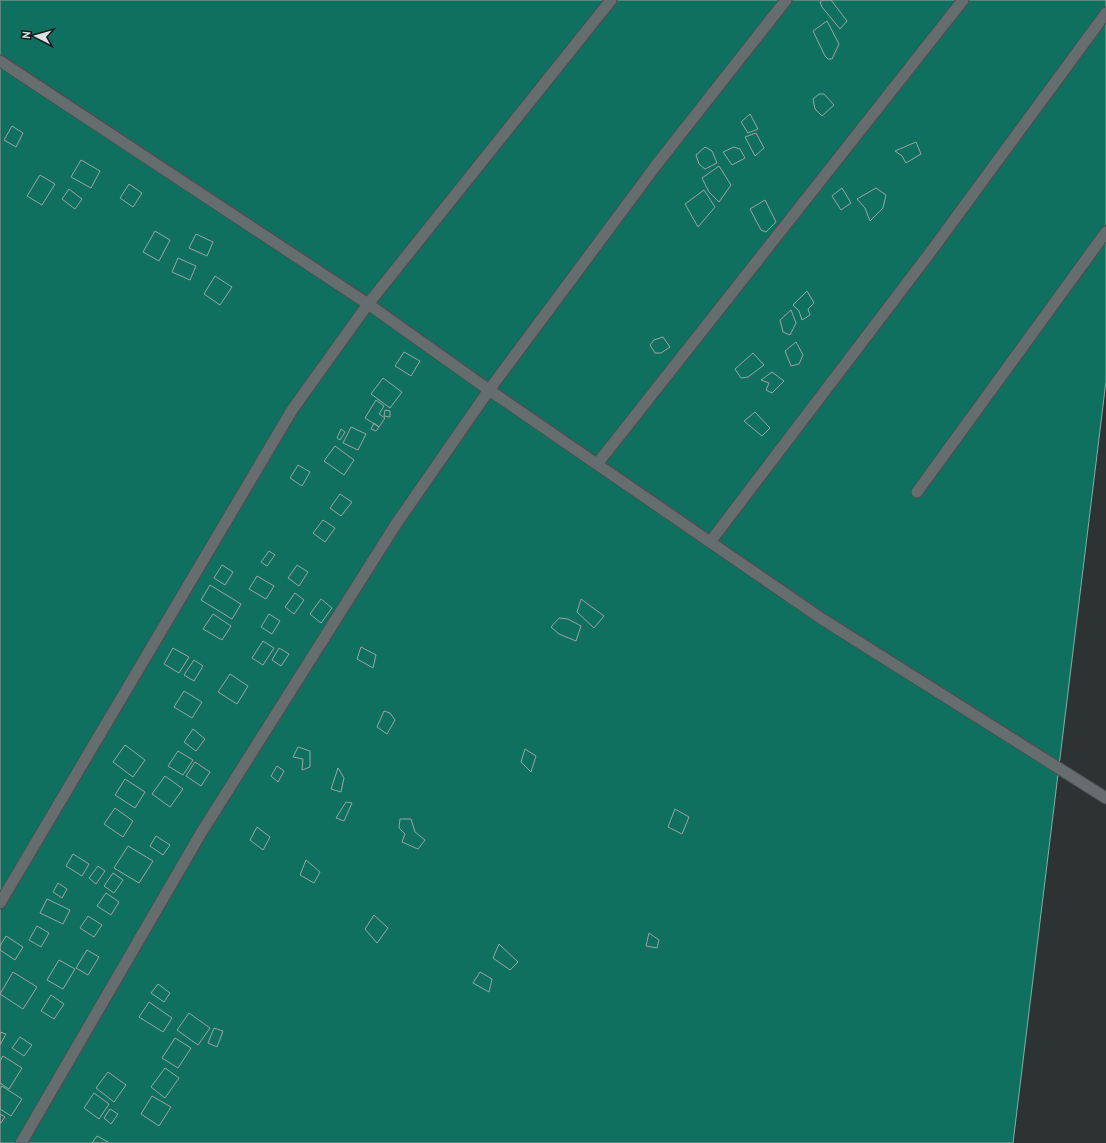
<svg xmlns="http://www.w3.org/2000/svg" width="1106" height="1143" font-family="'PT Sans',sans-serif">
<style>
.building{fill:#10705f;stroke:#9ca3a1}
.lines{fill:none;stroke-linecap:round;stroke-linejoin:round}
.minor-casing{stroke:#494e4e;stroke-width:13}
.minor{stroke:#666d6e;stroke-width:11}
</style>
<rect width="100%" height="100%" fill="#2d3233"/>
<path class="building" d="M0 0H1106V381L1013 1143H0Z
M823 0H831L847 21 840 29 822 7 820 2Z
M827 21 839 44 832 59H828L825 56 813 31Z
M819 94H824L834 105 822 116 815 109 813 99Z
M750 114 758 129 748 133 741 122Z
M12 126 23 133 16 147 4 140Z
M756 133 764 148 755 156 745 137Z
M916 142 921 154 906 163 902 156 895 151Z
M705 147 712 151 717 163 705 169 699 164 696 155Z
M734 147 740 149 745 158 732 165 723 152Z
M81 160 100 171 91 188 71 177Z
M719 166 731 185 719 202 709 192 702 178Z
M40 175 55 184 42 205 27 196Z
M129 184 142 193 133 207 120 198Z
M842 188 851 203 841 210 832 196Z
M876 188 886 195 883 208 870 221 865 208 857 199Z
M69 189 82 199 75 209 62 199Z
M704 190 715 207 698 227 685 204Z
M765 200 776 222 766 232 761 230 750 209Z
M155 231 170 240 159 261 143 252Z
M196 234 213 242 207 256 189 248Z
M178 258 196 266 190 280 172 272Z
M215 276 232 287 220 305 204 294Z
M807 291 814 303 808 309 810 315 802 320 799 311 793 305Z
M791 310 796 323 790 335 783 332 780 320Z
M663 337 670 347 661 353H655L650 345 654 340Z
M796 342 803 355 799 364 791 366 785 351Z
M404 352 420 361 411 376 395 366Z
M753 353 764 365 748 377 741 378 735 369Z
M772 372 784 381 772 393 766 390 769 383 761 380Z
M383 378 402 392 390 408 371 394Z
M376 400 384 406 379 414 385 418 379 427 365 418Z
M385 410 390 411V417L384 416Z
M755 412 770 428 762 436 744 421Z
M374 423 379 427 376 431 371 429Z
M351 427 366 434 358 450 343 443Z
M341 429 345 432 340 440 337 438Z
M335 446 354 460 344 475 324 461Z
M298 465 310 472 302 486 290 478Z
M340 494 352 502 341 516 330 508Z
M323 520 335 528 325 542 313 533Z
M269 551 275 555 267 566 261 562Z
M222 565 233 572 225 585 214 578Z
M297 565 308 572 299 586 288 578Z
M257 576 274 586 266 599 249 589Z
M210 585 241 604 232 619 201 600Z
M295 593 304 600 294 614 285 607Z
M321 599 332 608 321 623 310 614Z
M581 599 604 616 594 628 577 612Z
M213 614 231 626 222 640 203 629Z
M269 614 280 621 272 634 261 627Z
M559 618 568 619 581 626 576 641 559 634 551 627Z
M263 641 274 648 263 665 252 658Z
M361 647 376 655 373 668 357 659Z
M173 648 189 657 179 673 164 664Z
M279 648 289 654 281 666 272 660Z
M194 660 203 666 194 681 184 675Z
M230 674 248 686 237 704 218 692Z
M184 691 202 702 192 718 174 707Z
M384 711 390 713 395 720 387 734 377 727Z
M193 729 205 739 196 751 184 742Z
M125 745 145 760 133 777 113 762Z
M298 747 310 751V767L302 770 303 759 293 757Z
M525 749 536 756 531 772 521 762Z
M178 751 193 760 183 775 168 766Z
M195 762 210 772 201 786 186 776Z
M277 766 284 771 278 782 271 776Z
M338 768 344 778 341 792 331 789Z
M165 776 183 789 170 807 152 794Z
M125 779 145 792 135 808 115 795Z
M346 802 352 803 344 821 336 818Z
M115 808 133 821 123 837 104 824Z
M675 809 689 817 682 834 668 827Z
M400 819H411L415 832 425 840 418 849 402 842 405 834 399 828Z
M257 827 270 837 263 850 250 840Z
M156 836 170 845 163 855 150 846Z
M128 846 153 861 139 883 114 868Z
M73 854 89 864 82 876 66 866Z
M306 860 320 872 314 883 300 875Z
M98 866 105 871 96 884 89 878Z
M113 873 123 880 114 893 104 886Z
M58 883 67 889 62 898 53 892Z
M106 893 119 902 111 915 97 906Z
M47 899 70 910 63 924 40 913Z
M374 915 388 928 377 943 365 929Z
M88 916 102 925 94 937 80 928Z
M37 926 49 933 41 947 29 940Z
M649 933 659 940 657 948 646 946Z
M6 936 23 947 15 960 0 950V946Z
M499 944 518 962 510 970 493 958Z
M87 950 99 957 88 975 76 968Z
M59 960 75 969 63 989 47 980Z
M13 972 37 987 23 1009 0 994Z
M480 972 492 979 489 992 473 983Z
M158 984 170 993 164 1002 151 993Z
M51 995 64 1004 54 1019 41 1011Z
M149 1002 172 1018 163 1032 139 1017Z
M189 1013 210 1028 198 1045 177 1030Z
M214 1028 223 1031 217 1047 208 1043Z
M0 1032 6 1034 0 1045Z
M20 1037 32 1045 24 1056 12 1048Z
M175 1038 191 1048 178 1068 162 1058Z
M3 1056 22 1068 9 1089 0 1083V1061Z
M165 1068 179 1078 165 1098 151 1087Z
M108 1072 126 1085 114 1102 96 1088Z
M2 1086 22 1099 11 1116 0 1109V1089Z
M94 1093 109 1104 99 1119 84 1108Z
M152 1096 171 1107 159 1126 141 1114Z
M110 1109 118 1114 111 1124 104 1118Z
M0 1114 5 1117 0 1124Z
M97 1136 108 1142V1143H92Z"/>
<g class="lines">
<defs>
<path id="minor" d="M0 61 368 304 489 390 822 619 1106 798
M597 464 963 0
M917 492 1106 232
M710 542 929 254 1106 13
M0 903 292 410 368 304 611 0
M21 1143 201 833 396 524 489 390 657 164 786 0"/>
</defs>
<use href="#minor" class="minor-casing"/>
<use href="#minor" class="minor"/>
</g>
<g transform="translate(36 36) rotate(276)" stroke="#171a1a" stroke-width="3" paint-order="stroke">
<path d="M0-3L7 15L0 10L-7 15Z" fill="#dde1e1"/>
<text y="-6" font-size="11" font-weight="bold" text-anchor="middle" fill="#dde1e1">N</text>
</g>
</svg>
